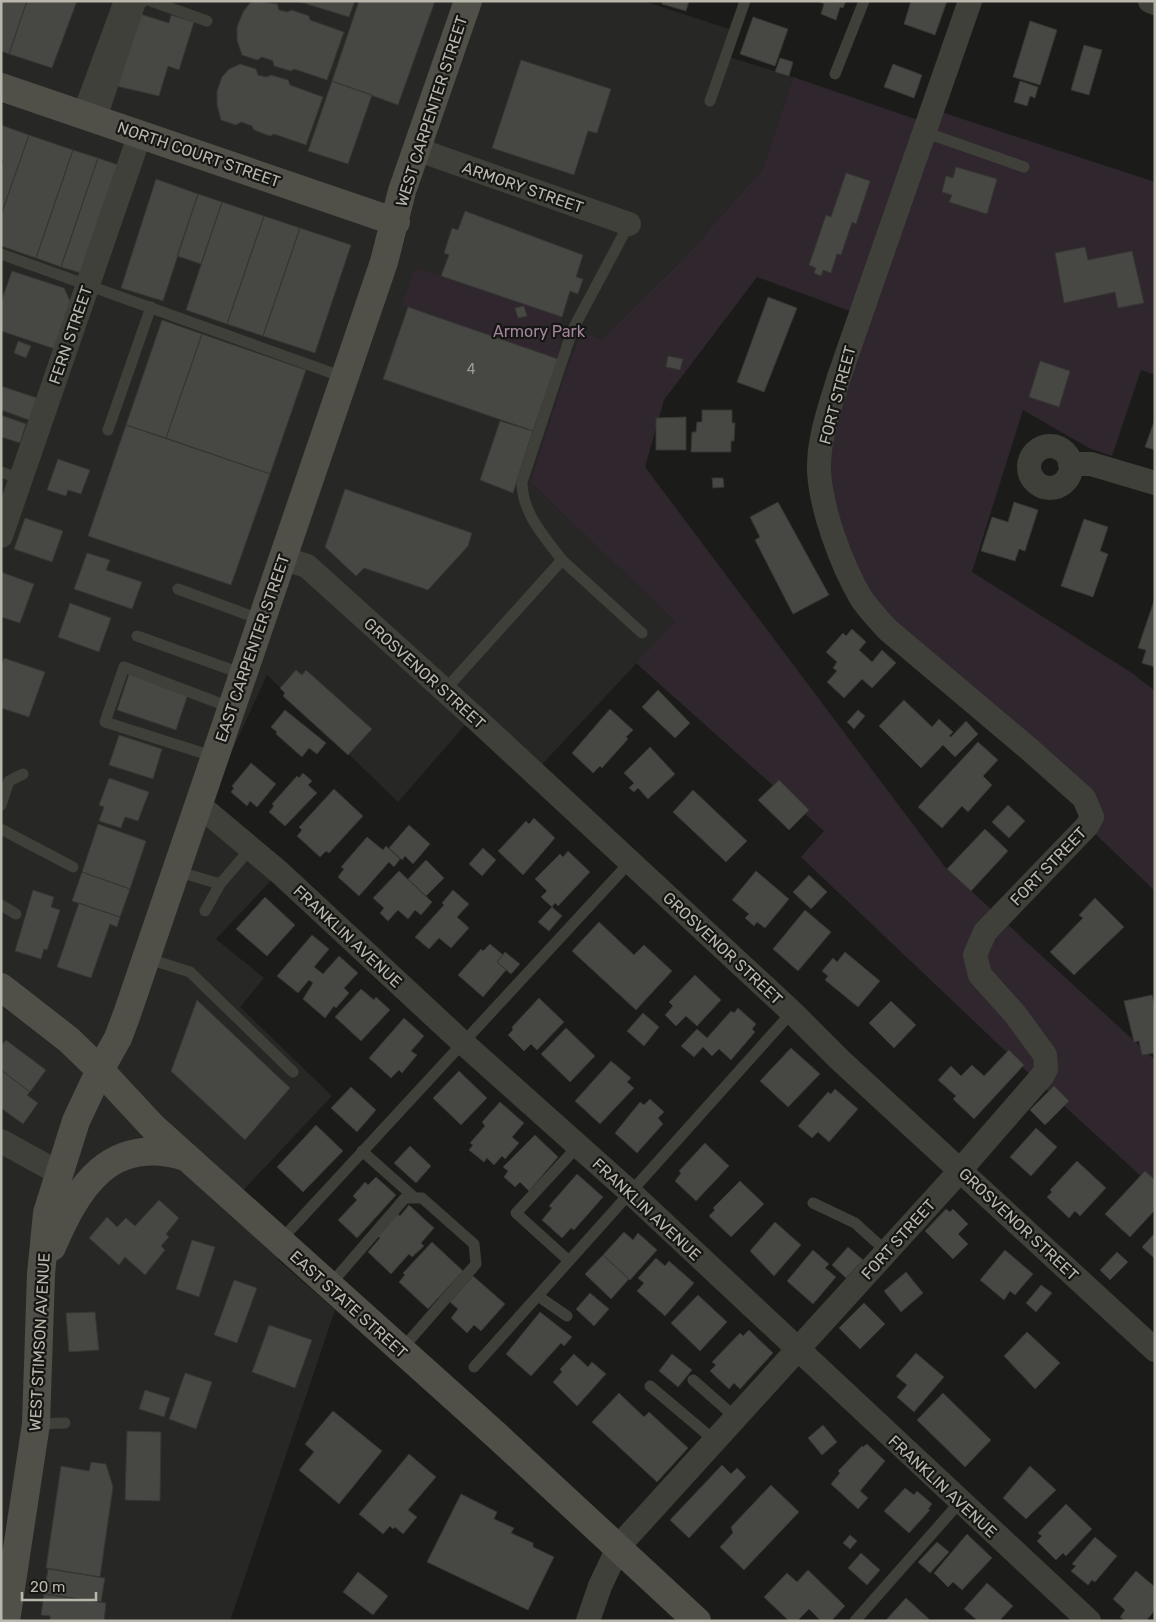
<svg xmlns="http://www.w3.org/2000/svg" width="1156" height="1622" font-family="Rubik,sans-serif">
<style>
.built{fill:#272825}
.green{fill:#30272e}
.building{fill:#474843;stroke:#363733}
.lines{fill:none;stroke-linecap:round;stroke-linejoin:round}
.lane{stroke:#40403a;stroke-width:11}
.street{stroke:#40403a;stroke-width:24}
.secondary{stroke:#504f48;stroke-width:28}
.labels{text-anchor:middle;stroke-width:4.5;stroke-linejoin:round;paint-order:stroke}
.number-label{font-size:14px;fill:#9d9c92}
.street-label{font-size:16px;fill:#bab8ac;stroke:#161614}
.park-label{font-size:16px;fill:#a3859d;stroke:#161614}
</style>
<rect width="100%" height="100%" fill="#1b1b19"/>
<path class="built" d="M1 1H644L735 31 726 56 793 77 763 168 686 256 602 339 582 331 566 370 530 482 675 622 535 772 473 716 398 802 267 675 205 809 279 872 216 939 264 978 240 1007 332 1096 234 1200 279 1242 278 1260 335 1310 230 1621H1Z"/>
<path class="green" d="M793 77 927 123 932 109 1155 182V375L1141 370 1112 456 1089 448 1023 410 972 572 1132 673 1155 691V891L1087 826 1092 817 888 630 822 495 858 314 757 277 664 400 645 467 945 867 1155 1060V1189L1038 1082 801 857 824 831 636 663 675 622 530 482 566 370 582 331 602 339 686 256 763 168Z
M415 268 562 317 558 359 402 305Z"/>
<path class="building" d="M1 1H27L9 54 1 51Z
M27 1H77L52 68 9 54Z
M256 1 277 4 279 10 287 12 292 10 309 16 310 20 344 32 327 80 294 69 291 71 274 66 273 61 262 57 257 60 242 55 237 40V27L243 12 250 3Z
M297 1H355L349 17Z
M359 1H435L398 105 332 81Z
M663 1H689L686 11 662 4Z
M818 1H846L843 8 840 7 836 20 821 14 824 4Z
M911 1H947L935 35 904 24Z
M140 14 169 23 171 15 194 22 179 70 168 66 159 96 116 86Z
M753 17 788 29 775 66 740 54Z
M1030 21 1057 30 1040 85 1013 77Z
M1084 45 1102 50 1089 95 1071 90Z
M780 58 793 62 789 76 775 72Z
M521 60 611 89 597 133 588 131 574 175 492 148Z
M240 64 256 69 258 75 266 77 271 75 288 80 290 85 323 97 306 145 274 134 270 136 254 130 252 126 241 122 236 125 221 120 217 105V91L222 77 229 69Z
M893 64 922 75 914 98 884 87Z
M332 81 372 95 348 164 308 151Z
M1020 81 1038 87 1035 98 1030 96 1027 106 1014 102Z
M1 125 29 135 1 215V167L3 161 1 160Z
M29 135 73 150 36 258 1 246V215Z
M73 150 98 158 61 267 36 258Z
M98 158 121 166 84 274 61 267Z
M956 167 997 179 987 214 949 202 952 195 942 192 946 176 953 178Z
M846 173 870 181 856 224 852 222 841 255 837 254 831 273 823 270 821 276 814 273 816 268 809 265 826 215 831 217Z
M156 179 198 194 163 301 121 288Z
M198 194 222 202 201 264 177 256Z
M222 202 264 216 227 324 186 310Z
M465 211 583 255 576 277 583 279 578 294 570 291 562 317 441 276 449 255 444 253 452 228 458 230Z
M264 216 300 228 263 336 227 324Z
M300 228 351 245 315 353 263 336Z
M1085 247 1088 260 1132 251 1144 303 1118 308 1115 292 1064 303 1055 253Z
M12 271 64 288 71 303 55 349 1 331V302Z
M768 297 797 308 764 392 737 382Z
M524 306 527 316 518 318 515 308Z
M408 307 558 359 533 431 383 379Z
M162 320 202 334 166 438 126 425Z
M202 334 306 370 270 474 166 438Z
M18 341 31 346 26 358 14 353Z
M668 356 683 359 680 370 666 367Z
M1040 361 1070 371 1059 407 1029 397Z
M1 386 40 399 32 421 1 410Z
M702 410H732V423H735L734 441H731V452H691L692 432H696L697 422H702Z
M1 415 26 424 20 443 1 437Z
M686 417V450H656V418Z
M1155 419V450L1145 447Z
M500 421 533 431 513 493 480 480Z
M126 425 270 474 231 585 88 536Z
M58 459 90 470 81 494 68 490 66 496 47 490Z
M712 478H723L724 487 713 488Z
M345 489 472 533 468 546 428 590 364 568 356 576 325 547Z
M778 502 829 595 793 614 755 540 760 537 750 517Z
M1014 502 1038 510 1025 551 1019 549 1015 561 981 551 992 517 1008 522Z
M25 518 63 531 52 562 14 549Z
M1084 519 1108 527 1100 551 1108 554 1093 597 1061 586Z
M87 553 110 560 106 570 142 582 132 609 74 589Z
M1 572 34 584 20 623 1 617Z
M1155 598V667L1142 663 1146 650 1138 648Z
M70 603 111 618 99 652 58 637Z
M852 629 866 642 859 650 872 662 882 650 896 663 872 688 862 679 844 698 827 682 837 671 833 668 837 662 826 652 843 633 846 636Z
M4 658 45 672 29 717 1 708V665Z
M296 670 302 675 306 670 372 729 348 755 283 696 285 693 280 688Z
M129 674 188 694 176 730 117 710Z
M658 690 690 723 675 738 642 707Z
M904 700 932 727 939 719 953 732 949 736 951 737 966 721 978 734 955 757 943 745 921 768 879 726Z
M610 709 633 730 626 737 628 739 602 768 600 766 593 773 572 753Z
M285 710 326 743 317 754 309 748 302 757 276 734 277 732 271 727Z
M858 710 865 716 854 729 847 722Z
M119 735 162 749 153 779 109 765Z
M978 742 998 760 983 776 992 785 968 812 962 806 942 828 918 807Z
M650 747 675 774 648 799 638 788 634 792 629 788 634 783 624 773Z
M251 763 276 784 257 807 250 801 247 806 231 792 234 788 232 786Z
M303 773 312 781 308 785 317 793 285 826 269 812 274 806 272 804 297 776 299 778Z
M109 778 149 792 138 821 125 817 121 828 99 821 104 807 99 805Z
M779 780 809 810 789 830 758 800Z
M334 789 363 816 329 853 326 851 320 857 297 836 302 830 299 827Z
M693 790 747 841 726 862 673 812Z
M1008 805 1025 821 1009 838 992 822Z
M534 818 555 838 523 875 498 851 526 821 529 824Z
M98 824 146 841 130 889 82 872Z
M409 825 430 844 413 864 405 856 402 860 389 848Z
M985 829 1008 851 971 891 947 869Z
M367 837 383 850 386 846 400 859 394 867 389 862 359 896 338 877 344 869 341 867Z
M483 848 496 860 482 876 469 864Z
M568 851 590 872 558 906 555 903 552 907 541 897 547 891 535 879 560 854 563 857Z
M426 860 444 878 426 896 408 879Z
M399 871 432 902 421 915 415 910 408 919 398 910 388 921 380 913 384 908 373 898Z
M756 871 789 899 765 928 757 922 754 926 745 918 749 914 732 900Z
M82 872 130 889 120 917 72 901Z
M809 875 827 892 811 909 793 892Z
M33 890 54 897 51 907 60 910 47 950 44 949 41 959 15 951Z
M453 890 469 904 457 917 469 928 451 948 439 938 429 949 415 937 444 905 442 903Z
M265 897 295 925 267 956 236 929Z
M1095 898 1124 927 1074 975 1050 952 1083 918 1079 915Z
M79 903 120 917 117 927 110 924 91 978 57 967Z
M552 907 562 916 549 931 538 922Z
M805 910 831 932 798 971 773 949Z
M599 922 634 955 644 945 672 971 636 1010 572 951Z
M312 935 329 949 314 967 323 974 339 956 358 973 344 988 349 993 336 1008 334 1006 325 1018 303 999 313 983 309 980 298 993 277 976Z
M490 944 503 955 497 962 506 970 483 997 458 975 481 949 483 951Z
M505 952 520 964 511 974 497 962Z
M845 952 880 981 858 1007 825 980 828 976 822 971 833 958 837 962Z
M695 975 721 1000 697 1026 686 1016 676 1026 665 1015 673 1006 669 1002Z
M361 989 374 1000 376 997 390 1010 361 1041 335 1017Z
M1152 995 1155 1006V1053L1142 1055 1139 1041 1134 1042 1124 1001Z
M539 998 564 1022 537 1050 531 1044 524 1051 508 1035 513 1030 512 1027Z
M197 1000 290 1088 245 1140 171 1071Z
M891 1001 916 1025 894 1048 869 1023Z
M738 1008 756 1024 752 1029 755 1032 731 1060 719 1049 712 1056 703 1047 694 1057 681 1046 697 1029 707 1038 731 1011 734 1013Z
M643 1013 659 1027 644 1046 627 1031Z
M404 1018 424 1036 411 1051 417 1055 402 1073 399 1070 391 1078 369 1058Z
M566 1028 595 1056 570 1082 541 1054Z
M6 1040 46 1070 30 1092 1 1070V1046Z
M791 1048 820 1074 788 1107 760 1081Z
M1009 1050 1024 1065 974 1119 953 1099 956 1096 938 1080 951 1066 961 1076 972 1065 984 1076Z
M611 1061 631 1078 627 1082 634 1088 600 1124 575 1101Z
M1 1070 30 1092 27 1095 38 1103 23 1124 1 1108Z
M459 1071 487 1098 461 1125 433 1098Z
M1054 1086 1069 1101 1045 1125 1030 1110Z
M351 1087 376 1110 357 1132 331 1108Z
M835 1089 858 1109 829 1142 818 1132 812 1138 798 1126 828 1092 831 1094Z
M650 1099 664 1112 658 1118 663 1124 637 1153 615 1133 640 1102 644 1105Z
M500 1102 524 1123 512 1137 519 1143 505 1159 502 1156 494 1165 487 1158 484 1162 469 1150 473 1145 470 1143 485 1126 482 1122Z
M316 1125 343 1151 303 1192 277 1167Z
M1036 1128 1057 1147 1031 1176 1010 1157Z
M535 1135 558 1157 529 1191 520 1182 515 1187 504 1177 508 1171 503 1167Z
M705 1143 729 1166 696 1201 675 1181 681 1173 679 1171Z
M410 1146 431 1166 416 1183 394 1163Z
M1077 1161 1106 1188 1080 1216 1075 1211 1069 1218 1047 1197 1052 1192 1050 1190Z
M1145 1171 1155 1180V1210L1130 1237 1105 1214Z
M577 1174 603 1197 574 1230 571 1228 562 1238 542 1220 552 1208 549 1206Z
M376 1177 396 1195 357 1238 338 1220 357 1200 353 1196 365 1182 368 1185Z
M740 1181 764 1204 731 1237 709 1216 715 1210 713 1208Z
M159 1200 179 1218 166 1234 169 1237 161 1246 165 1250 145 1275 125 1257 119 1265 89 1238 107 1217 117 1227 126 1218 135 1226Z
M409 1205 434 1228 421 1243 424 1246 412 1257 409 1254 391 1274 368 1252 380 1238 378 1236 396 1213 400 1216Z
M946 1209 950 1212 953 1209 968 1224 958 1234 968 1244 953 1259 925 1231Z
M775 1222 801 1245 774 1276 750 1251Z
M624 1232 633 1240 638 1233 657 1250 630 1280 603 1255Z
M1155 1233V1259L1142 1247Z
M192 1240 215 1247 199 1297 176 1289Z
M432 1242 463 1271 428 1309 399 1282 405 1275 403 1273Z
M848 1247 863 1260 846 1278 832 1265Z
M813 1250 829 1264 825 1268 836 1277 813 1304 787 1281Z
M1005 1250 1033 1274 1015 1295 1010 1291 1004 1300 980 1280Z
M1117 1252 1128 1262 1110 1280 1100 1270Z
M603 1255 629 1279 611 1299 585 1274Z
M656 1258 665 1266 669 1261 694 1283 665 1316 637 1291 644 1283 638 1278Z
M906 1272 923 1293 901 1312 884 1291Z
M473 1276 505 1304 481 1331 474 1325 467 1333 451 1318 458 1309 450 1302Z
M234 1280 257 1288 237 1343 214 1335Z
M1041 1285 1052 1293 1036 1312 1026 1303Z
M590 1293 609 1309 594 1326 576 1309Z
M698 1295 727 1322 700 1351 671 1323Z
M864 1303 885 1324 860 1349 839 1328Z
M95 1312 99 1350 69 1352 66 1313Z
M540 1312 572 1337 564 1346 561 1343 531 1376 506 1354Z
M269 1325 312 1340 295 1388 252 1372Z
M749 1330 773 1353 740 1389 734 1383 729 1389 710 1371 716 1365 712 1362 740 1333 743 1336Z
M1027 1332 1060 1363 1035 1389 1004 1356Z
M916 1353 944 1377 914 1412 897 1397 907 1385 896 1376Z
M574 1354 588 1367 592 1362 606 1374 577 1406 553 1382 562 1372 560 1369Z
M672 1354 692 1370 678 1387 659 1371Z
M185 1373 212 1382 196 1429 169 1419Z
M145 1390 170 1398 164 1417 139 1409Z
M619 1393 644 1417 649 1412 688 1448 657 1482 592 1422Z
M943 1393 991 1440 965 1467 917 1420Z
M333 1411 382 1451 339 1504 299 1470 314 1452 305 1444Z
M823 1425 837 1442 822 1455 808 1438Z
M127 1431 161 1432 160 1501 125 1500Z
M867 1444 885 1461 860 1491 868 1498 858 1509 831 1484 840 1473 838 1471 862 1446 863 1447Z
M409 1454 436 1477 408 1510 417 1517 403 1534 395 1527 393 1529 390 1526 383 1534 359 1514Z
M91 1462 106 1464 113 1487 100 1577 46 1568 61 1466 89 1471Z
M722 1465 731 1474 737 1468 746 1477 689 1538 670 1520Z
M1030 1466 1056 1490 1026 1519 1003 1498Z
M771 1485 799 1512 744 1570 720 1547 733 1533 731 1527Z
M905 1488 914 1495 917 1491 932 1504 928 1509 930 1510 909 1533 884 1511Z
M461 1494 497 1512 494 1519 514 1528 511 1533 533 1543V1547L554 1557 528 1610 427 1562Z
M1066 1504 1092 1529 1066 1556 1063 1553 1056 1560 1037 1541 1042 1536 1038 1533Z
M967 1534 992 1558 962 1590 953 1582 948 1587 934 1573Z
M850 1535 857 1541 850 1549 843 1543Z
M1095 1537 1117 1556 1095 1582 1092 1580 1088 1585 1071 1571 1076 1566 1072 1564Z
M937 1542 949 1552 930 1573 918 1562Z
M861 1553 880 1570 867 1585 848 1568Z
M48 1569 105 1578 101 1602 44 1594Z
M808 1570 845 1606 831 1621H821L809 1609 797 1621H789L764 1597 787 1573 797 1582Z
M1136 1571 1155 1587V1610L1146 1621H1125L1120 1617 1125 1610 1113 1599Z
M358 1572 388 1596 373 1615 343 1592Z
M987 1583 1013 1606 999 1621H978L964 1609Z
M44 1594 106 1603 104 1621H50V1616L41 1615Z
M906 1598 929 1619 928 1621H885Z"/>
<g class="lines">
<path class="lane" d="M151 1 207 21
M835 74 864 1
M710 101 745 1
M101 120 140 4 144 1
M924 132 1024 167
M1 254 343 377
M108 430 151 307
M1 472 21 479
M562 560C544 536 522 513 522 482L572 331 629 224
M178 589 262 620
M137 636 243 674
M444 691 562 560 642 633
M215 757 105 722 124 667 232 708
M1 805 9 781 23 774
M1 829 73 867
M176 871 220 884 251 848
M1 905 16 914
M205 911 220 884
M146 958 190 972 293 1072
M362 1151 415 1198
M813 1203 855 1223 887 1252
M279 1242 630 862
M569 1261 516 1213 578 1146
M329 1286 405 1198H422L474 1244 476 1264 401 1350
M538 1296 567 1316
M474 1367 792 1012
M693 1380 735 1417
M650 1386 714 1440
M36 1424 65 1423
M855 1621 960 1502"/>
<path class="street" d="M1150 1 1155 3
M84 115 126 1
M416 149 629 224
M1029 467a21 21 0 1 1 42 0a21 21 0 1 1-42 0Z
M1070 464H1091L1155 483
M1 536 140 134
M282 558 307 566 473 716 792 1012 840 1060 1155 1350
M199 805 279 872 462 1042 630 1192 1089 1621
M1 1141 59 1173
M588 1621 600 1586 619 1546 949 1183 1043 1075 1046 1069 1045 1055 1015 1014 980 975 975 955 985 932 1087 826 1092 817 1084 798 1029 749 888 630C879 620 869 610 861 598 841 564 821 509 819 471 818 439 830 407 839 377L970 1"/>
<path class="secondary" d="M1 87 396 222
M1 987 69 1040 100 1070 153 1127 495 1434 697 1621
M52 1247C78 1186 110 1134 186 1157
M6 1621 36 1424 41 1274 47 1213 76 1121 100 1070 118 1038 127 1014 384 262 402 191 468 1"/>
</g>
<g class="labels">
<g class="number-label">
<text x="471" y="374">4</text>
</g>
<g class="street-label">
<text transform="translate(431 111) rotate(-72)" y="6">WEST CARPENTER STREET</text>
<text transform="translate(199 154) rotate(19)" y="6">NORTH COURT STREET</text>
<text transform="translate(523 187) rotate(19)" y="6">ARMORY STREET</text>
<text transform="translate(70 335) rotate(-71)" y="6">FERN STREET</text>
<text transform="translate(837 395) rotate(-75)" y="6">FORT STREET</text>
<text transform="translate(252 648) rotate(-71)" y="6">EAST CARPENTER STREET</text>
<text transform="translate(425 673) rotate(42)" y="6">GROSVENOR STREET</text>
<text transform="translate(1048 866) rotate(-46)" y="6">FORT STREET</text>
<text transform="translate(348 936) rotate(43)" y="6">FRANKLIN AVENUE</text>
<text transform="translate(723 948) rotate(43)" y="6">GROSVENOR STREET</text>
<text transform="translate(647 1209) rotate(43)" y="6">FRANKLIN AVENUE</text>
<text transform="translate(1019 1224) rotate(43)" y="6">GROSVENOR STREET</text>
<text transform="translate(898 1239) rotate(-48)" y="6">FORT STREET</text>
<text transform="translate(349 1304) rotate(42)" y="6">EAST STATE STREET</text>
<text transform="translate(39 1342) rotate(-87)" y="6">WEST STIMSON AVENUE</text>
<text transform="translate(943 1486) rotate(43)" y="6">FRANKLIN AVENUE</text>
</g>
<g class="park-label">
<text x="539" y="337">Armory Park</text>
</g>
</g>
<rect width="1156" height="1622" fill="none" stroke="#bab8ac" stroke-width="5"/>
<path d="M22 1592v8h74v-8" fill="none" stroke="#bab8ac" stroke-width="2.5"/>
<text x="30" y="1592" font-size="15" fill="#bab8ac" stroke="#161614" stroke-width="4" paint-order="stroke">20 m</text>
</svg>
